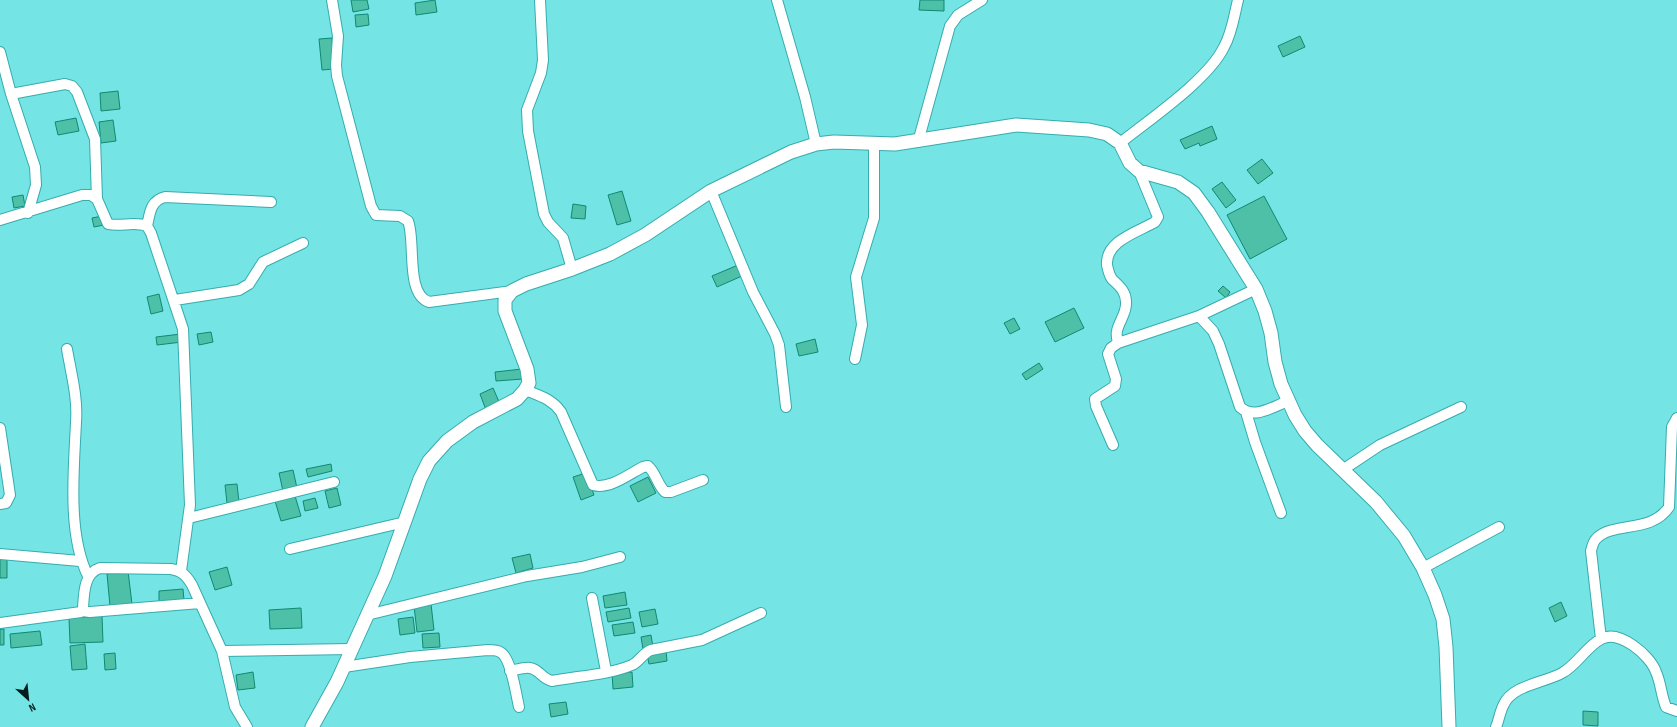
<svg xmlns="http://www.w3.org/2000/svg" width="1677" height="727" font-family="'Sofia Sans Condensed',sans-serif">
<style>
.building{fill:#4dc0a7;stroke:#108973}
.lines{fill:none;stroke-linecap:round;stroke-linejoin:round}
.minor-casing{stroke:#36acae;stroke-width:12}
.tertiary-casing{stroke:#36acae;stroke-width:15}
.minor{stroke:#fff;stroke-width:10}
.tertiary{stroke:#fff;stroke-width:13}
</style>
<rect width="100%" height="100%" fill="#75e4e5"/>
<path class="building" d="M351 0H367L369 9 353 12Z
M435 0 437 12 416 15 415 3Z
M920 0H944V11L919 10Z
M368 14 369 25 356 27 355 15Z
M1300 36 1305 47 1283 57 1278 46Z
M332 38 334 69 322 70 319 39Z
M118 91 120 109 101 111 100 93Z
M76 118 79 131 58 135 55 122Z
M113 120 116 141 101 143 99 122Z
M1212 126 1217 139 1200 146 1199 143 1185 149 1180 140Z
M1262 159 1273 173 1258 184 1247 170Z
M1222 182 1236 200 1226 208 1212 189Z
M622 191 631 221 617 225 608 195Z
M23 195 25 206 14 208 12 197Z
M1264 196 1287 239 1250 259 1227 215Z
M573 204 586 206 585 219 571 218Z
M102 216 104 225 94 227 92 218Z
M738 265 742 276 717 287 712 276Z
M1223 286 1230 292 1226 298 1218 291Z
M159 294 163 311 151 314 147 297Z
M1074 308 1084 328 1055 342 1045 322Z
M1014 318 1020 329 1010 334 1004 323Z
M211 332 213 342 199 345 197 334Z
M181 334 182 342 157 345 156 337Z
M815 339 818 352 799 356 796 344Z
M1039 363 1043 369 1026 380 1022 374Z
M522 369 523 379 496 381 495 372Z
M493 388 500 404 486 410 480 394Z
M331 464 332 471 308 477 306 469Z
M293 470 297 488 283 491 279 473Z
M586 473 594 495 581 500 573 477Z
M648 477 656 493 638 502 630 486Z
M237 484 239 502 227 503 225 485Z
M337 488 341 505 329 508 325 491Z
M295 496 301 516 281 521 275 501Z
M315 498 318 508 305 511 303 501Z
M530 554 533 568 516 573 512 558Z
M0 557H7V578H0Z
M227 567 232 585 215 590 209 572Z
M128 571 132 604 110 606 107 574Z
M183 589 184 600 159 602V591Z
M625 592 627 605 605 608 603 596Z
M1561 602 1567 616 1555 622 1549 608Z
M431 604 434 630 417 632 414 606Z
M301 608 302 628 270 629 269 610Z
M629 608 631 618 608 622 606 612Z
M655 609 658 624 642 627 639 612Z
M102 616 103 642 70 643 69 618Z
M413 617 415 633 400 635 398 619Z
M633 622 635 633 614 636 612 625Z
M0 629H4V645H0Z
M40 631 42 645 11 648 10 634Z
M439 633 440 647 423 648 422 634Z
M651 635 653 647 643 649 641 637Z
M85 644 87 669 72 670 70 646Z
M666 651 667 661 649 664 647 654Z
M115 653 116 669 105 670 104 654Z
M253 672 255 688 238 690 236 675Z
M632 672 633 687 613 689 612 673Z
M566 702 568 714 551 717 549 704Z
M1583 711 1598 712V726L1583 725Z"/>
<g class="lines">
<defs>
<path id="minor" d="M332 0 338 36 336 65 337 76 371 206 376 215 400 216 408 221C416 241 405 294 429 302L512 291
M540 0 543 60 541 73 527 110 528 131 544 214 548 222 563 238 572 269
M777 0 805 97 816 144
M0 52 11 94 35 167 36 185 28 213
M11 94 65 84 72 86 77 92 95 139 97 199
M918 142 950 26 958 15 982 0
M1120 143C1150 119 1208 80 1224 47 1232 33 1234 16 1238 0
M711 191 753 292 775 334 779 345 786 407
M0 220 82 195H91L97 199 108 224C121 227 134 221 147 226L151 233 183 329 190 505 181 571
M147 226C150 213 150 201 165 197L271 202
M175 300 239 290 249 284 263 262 303 243
M1199 316 1213 331 1219 344 1240 407C1254 420 1272 407 1288 401
M1118 343C1117 339 1116 335 1117 331 1119 321 1127 313 1126 302 1126 291 1119 286 1112 279 1109 275 1108 270 1107 265 1105 241 1138 232 1155 222L1158 217 1139 171
M67 349C71 373 78 398 76 422 74 468 67 534 88 576
M855 359 862 325 856 277 874 218V144
M525 390C540 396 552 399 561 412L593 485C609 490 629 474 643 467L648 466C656 473 657 484 665 492H671L703 480
M1246 412 1255 442 1281 513
M0 428 10 495 6 503 0 504
M1113 445 1096 406 1095 399 1115 386 1116 379 1108 354 1111 348 1118 343 1199 316 1256 289
M1344 469 1380 445 1461 407
M189 518 334 482
M290 549 405 522
M0 554 80 561
M1423 568 1499 527
M592 598 606 671
M82 611 90 612 200 603
M367 615 527 576 582 567 620 557
M0 623 81 612 83 608C84 593 84 573 100 568L171 569C182 571 186 575 192 585L222 651 235 707 247 727
M1601 639 1591 551C1592 547 1593 542 1596 539 1613 521 1651 534 1669 507L1672 427 1677 418
M222 651 352 649
M344 667 410 657 488 650C491 650 497 650 500 652 511 657 516 694 519 707
M510 671C516 670 524 667 530 668 539 669 542 679 552 681 578 676 608 675 632 665 639 662 643 653 651 650L702 640 761 613
M1496 727C1499 720 1500 711 1504 704 1513 685 1544 683 1562 673 1577 665 1586 647 1601 639 1619 629 1650 655 1656 672 1661 683 1661 695 1666 707L1677 711"/>
<path id="tertiary" d="M312 727 337 682 385 576 420 479 429 461 447 441 473 422 517 399 525 390 529 383 527 369 505 311V300L512 291 526 284 572 269 610 254 645 235 711 191 791 152 816 144 834 142 895 144 1016 125 1089 130 1107 134 1120 143 1130 163 1139 171 1178 182 1194 193 1208 212 1256 289 1265 311 1271 333 1275 362 1281 384 1295 415 1305 431 1317 445 1376 502 1404 536 1423 568 1435 595 1443 619 1446 647 1449 727"/>
</defs>
<use href="#minor" class="minor-casing"/>
<use href="#tertiary" class="tertiary-casing"/>
<use href="#minor" class="minor"/>
<use href="#tertiary" class="tertiary"/>
</g>
<g transform="translate(28 699) rotate(153)" stroke="#75e4e5" stroke-width="3" paint-order="stroke">
<path d="M0-3L7 15L0 10L-7 15Z" fill="#031c1c"/>
<text y="-6" font-size="11" font-weight="bold" text-anchor="middle" fill="#031c1c">N</text>
</g>
</svg>
